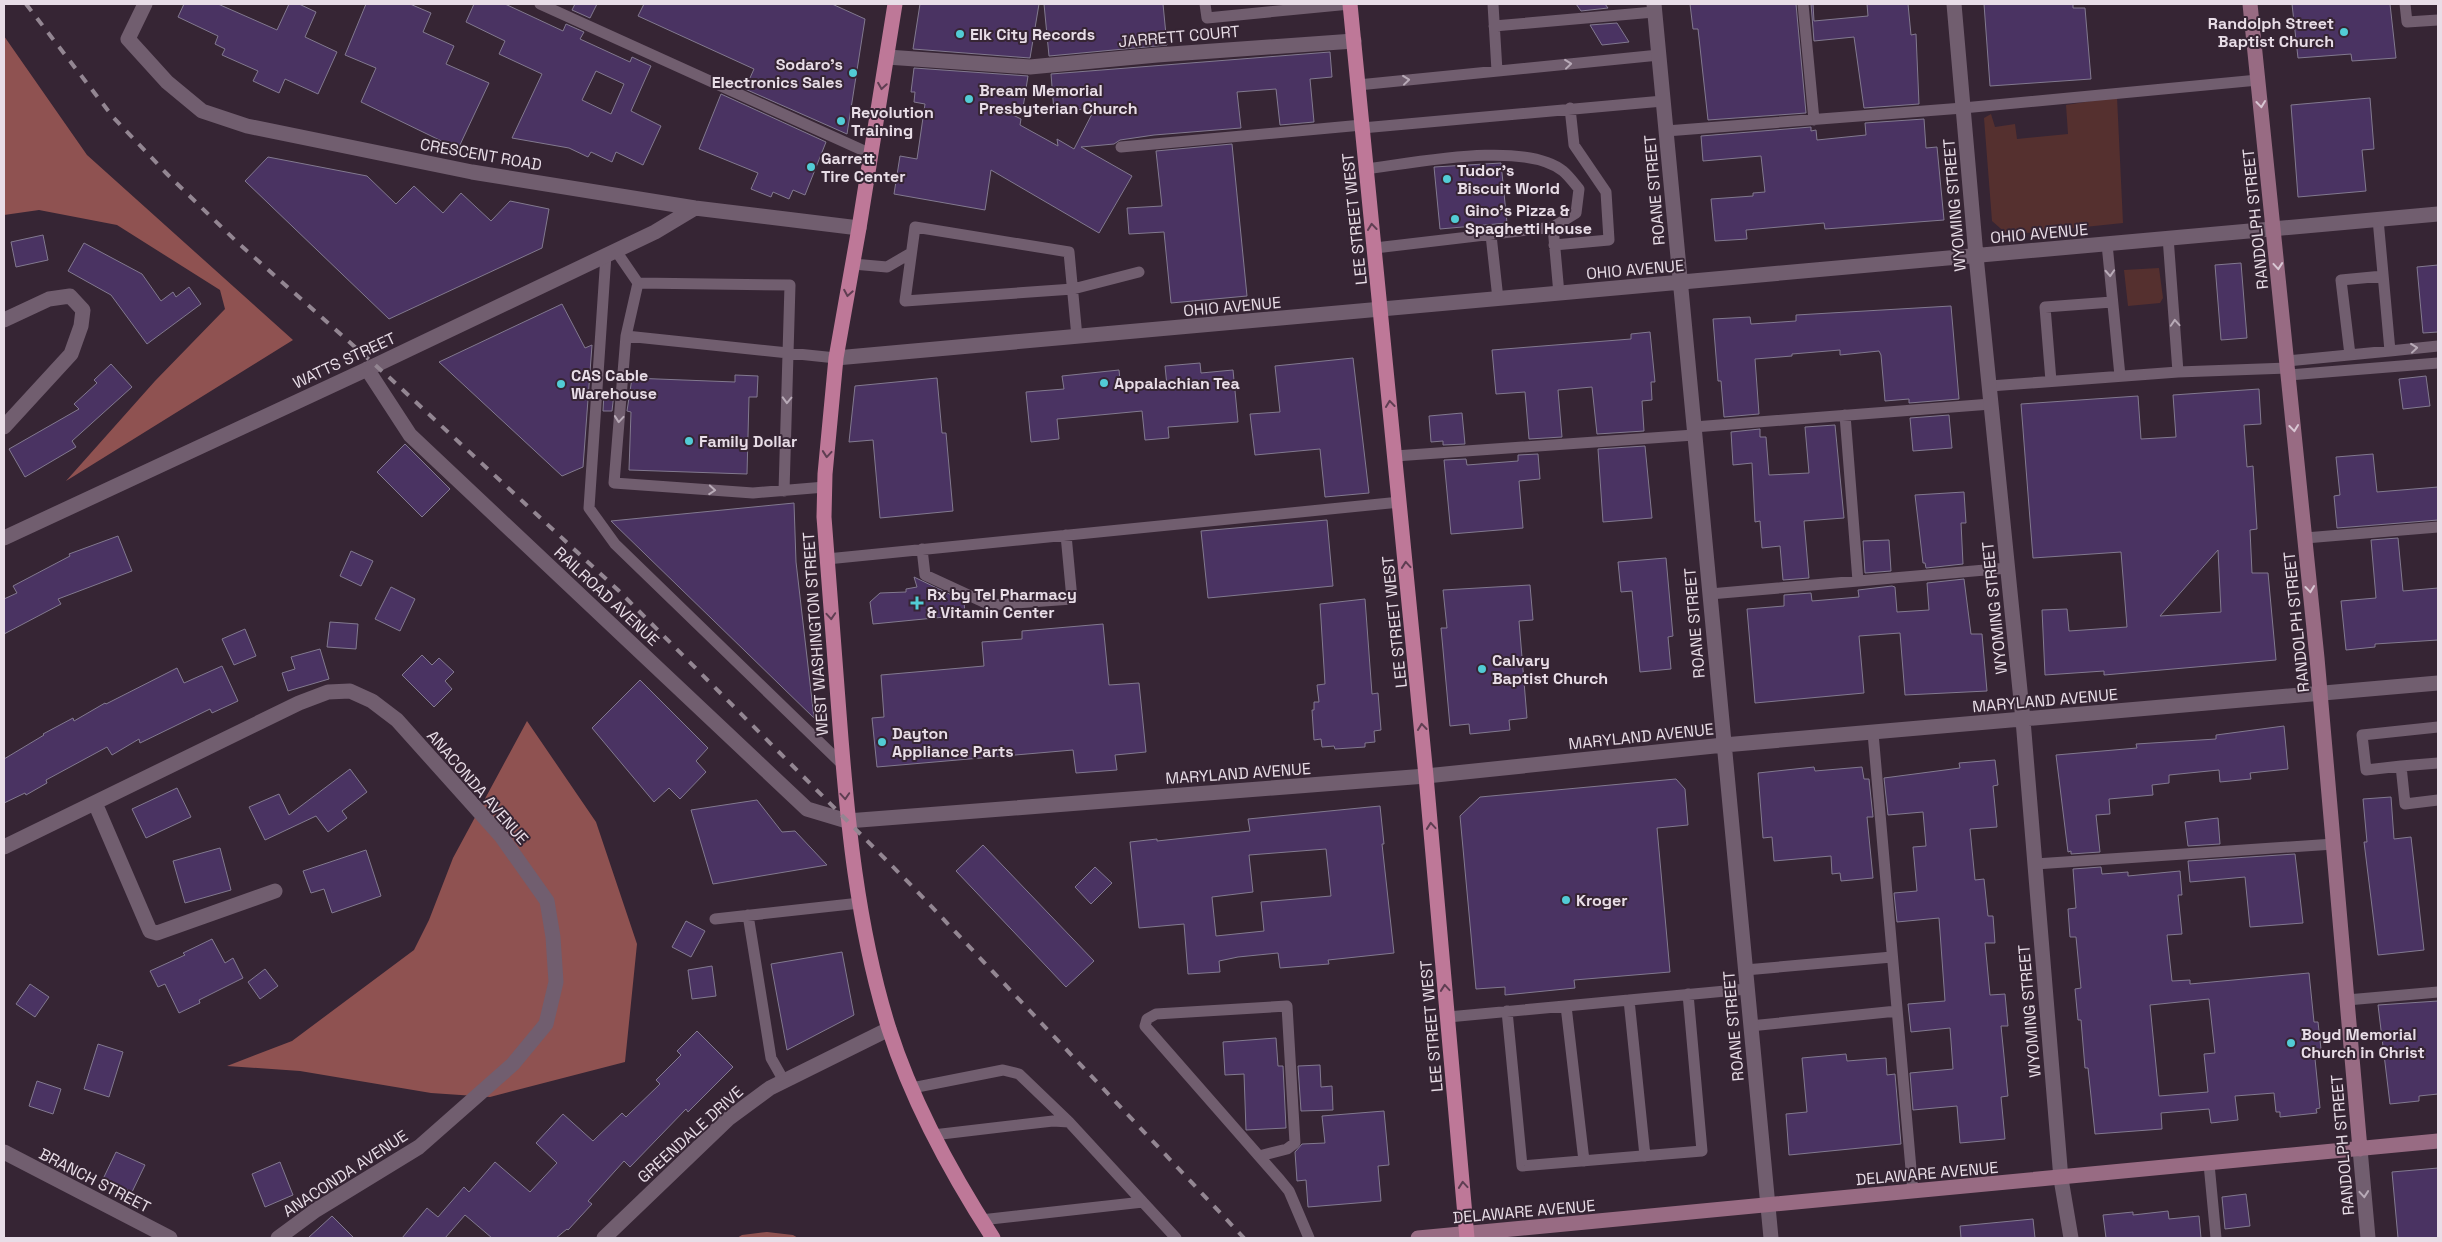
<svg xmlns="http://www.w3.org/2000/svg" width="2442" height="1242" font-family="'Space Grotesk',sans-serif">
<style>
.green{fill:#55302f}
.forest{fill:#8f5251}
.building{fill:#4a3362;stroke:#82798f;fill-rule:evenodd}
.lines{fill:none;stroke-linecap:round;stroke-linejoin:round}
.lane{stroke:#715e6f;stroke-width:11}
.street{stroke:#715e6f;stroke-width:15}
.secondary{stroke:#986b83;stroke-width:15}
.primary{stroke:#be7898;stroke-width:15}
.rail{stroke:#938692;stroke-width:4;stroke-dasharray:9 9;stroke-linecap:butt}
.oneway{stroke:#b8aab7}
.oneway2{stroke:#5f3e52}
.oneway3{stroke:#d8c6d3}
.poi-dot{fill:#52ccd5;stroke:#362534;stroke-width:2}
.labels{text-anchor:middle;stroke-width:4;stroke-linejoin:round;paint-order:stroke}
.poi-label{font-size:16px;font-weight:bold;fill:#e8dde7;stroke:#362534;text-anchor:start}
.street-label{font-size:16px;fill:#e8dde7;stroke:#362534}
</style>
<rect width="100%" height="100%" fill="#362534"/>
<path class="green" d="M2117 97 2123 223 2008 235 1992 221 1984 118 1991 114 1995 127 2015 124 2017 139 2068 134 2066 105Z
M2159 268 2163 298 2160 303 2128 306 2124 270Z"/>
<path class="forest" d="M4 36 87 155 293 340 66 481 155 381 225 309 220 290 117 225 39 210 4 215Z
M527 721 596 822 637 944 625 1062 490 1097 431 1093 300 1071 227 1066 292 1041 414 950 429 920 453 858Z
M767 1232 793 1235 798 1238H737L742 1235Z"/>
<path class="building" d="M184 4H218L277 30 289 4H299L316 12 305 37 337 52 318 94 285 79 279 93 253 81 258 71 222 55 225 49 215 44 218 36 178 17Z
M366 4H410L431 13 423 32 454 46 446 64 489 83 458 149 361 102 376 68 345 55Z
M474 4H505L563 31 566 24 584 32 580 39 630 62 632 57 651 66 631 111 661 126 643 165 616 152 612 162 591 152 588 157 569 148 512 138 542 74 499 54 505 41 466 22ZM596 71 624 84 611 114 582 100Z
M575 4H597L590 18 572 10Z
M644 4H832L865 19 847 134 745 89 754 69 638 16Z
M920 4H1039L1030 58 913 49Z
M1044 4H1163L1167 45 1049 56Z
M1576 4H1605L1608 8 1581 11Z
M1690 4H1796L1806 113 1708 120 1698 29H1693Z
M1811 4H1813L1814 21 1868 16 1867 4H1908L1911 35 1916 34 1919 104 1864 108 1854 37 1814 41Z
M1984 4H2073V8H2085L2091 79 1990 86Z
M2292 4H2390L2396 58 2352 61 2351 54 2298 58Z
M1617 23 1629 42 1602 45 1590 25Z
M1330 52 1332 77 1310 79 1314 122 1280 125 1276 89 1237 92 1241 128 1154 135 1120 140 1114 144 1081 147 1132 176 1099 233 991 170 985 210 894 194 900 156 917 159 925 104 914 102 915 92H911L914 68 1028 76 1022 114 1013 115 1021 119 1020 125 1058 146 1057 139 1074 149 1095 108 1054 112 1051 74Z
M721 94 826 142 805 195 793 190 789 199 773 192 771 197 751 189 758 173 699 149Z
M2370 98 2374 149 2362 150 2366 191 2298 197 2291 105Z
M1924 119 1926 148 1937 147 1944 220 1825 229 1824 223 1746 230 1747 239 1715 241 1711 199 1753 196V193L1765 192 1761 156 1703 161 1701 136 1811 127V131L1816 130 1817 140 1866 135 1865 123Z
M1232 144 1247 296 1171 303 1164 232 1129 234 1127 208 1162 206 1156 151Z
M268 157 367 176 396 204 414 186 443 213 461 193 491 221 510 201 549 209 542 248 389 319 245 181Z
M1501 163 1507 223 1440 229 1434 167Z
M43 235 48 260 16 267 11 242Z
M84 243 142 274 161 301 173 292 176 297 189 287 201 304 147 344 111 295 68 271Z
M2241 263 2247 338 2221 340 2215 265Z
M2438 265V332L2423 333 2417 267Z
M562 304 585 348 592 345 583 467 562 476 439 362Z
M1951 306 1959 399 1909 403V399L1885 401 1881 355 1879 351 1840 355V350L1792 354V356L1755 359 1759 414 1724 417 1721 381H1718L1713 319 1750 317 1751 324 1796 321V315Z
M1650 332 1655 382H1651L1652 400 1642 401 1644 431 1597 434 1592 387 1558 390 1562 437 1529 439 1525 392 1496 394 1492 350 1631 339V334Z
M1353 358 1369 493 1325 497 1320 449 1255 455 1250 414 1280 412 1275 366Z
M1200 363 1201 373 1233 370 1238 422 1168 427 1169 438 1145 440 1142 411 1057 419 1059 439 1031 442 1026 392 1064 389 1062 376 1119 370 1121 390 1167 386 1165 366Z
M111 364 132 387 72 441 76 447 25 477 9 449 79 409 74 404 97 383 94 380Z
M735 375 758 376 757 397H749L747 474 629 470 631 412 627 411 632 378 735 382Z
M2426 376 2430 406 2403 409 2399 379Z
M937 378 942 433H946L953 511 880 518 873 440 849 442 855 386Z
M2259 389 2261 424 2244 425 2247 467 2253 466 2257 529 2250 530 2252 573H2268L2276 660 2104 675V671L2045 675 2042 610 2067 609 2069 631 2127 627 2121 552 2033 558 2021 404 2138 396 2141 439 2176 437 2173 395ZM2218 550 2221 612 2160 616Z
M604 393H614L612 411H603Z
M1462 413 1465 444 1443 445V441L1431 442 1429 416Z
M1949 415 1952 448 1913 451 1910 418Z
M1835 425 1844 518 1804 521 1809 578 1783 580 1780 546 1762 548 1760 521 1755 522 1752 463 1733 465 1731 432 1760 429V437H1766L1769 475 1809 473 1805 427Z
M405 444 450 489 422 517 377 472Z
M1645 446 1652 518 1603 522 1598 449Z
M1538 454 1540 479 1519 481 1523 528 1451 534 1444 460 1466 459 1467 465 1518 461V455Z
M2373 454 2377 492 2438 487V520L2337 528 2334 496 2340 495 2336 457Z
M1964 492 1966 523H1961L1963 564 1926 568 1925 563H1923L1915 495Z
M794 503 796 562 814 718 611 521Z
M1327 520 1333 586 1208 598 1201 531Z
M118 536 132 571 58 599 61 604 4 634V599L17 593 13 586 70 556 69 554Z
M2398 538 2403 591 2438 588V640L2375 644V647L2346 650 2341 601 2376 598 2371 540Z
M1889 540 1891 571 1865 573 1863 541Z
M351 551 373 561 361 586 340 576Z
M1666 558 1673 636 1668 637 1671 669 1640 672 1632 591 1621 592 1618 562Z
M914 577 964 601 965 615 873 624 870 602 880 593 906 592V589L917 587Z
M1964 579 1971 634H1982L1987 691 1905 695 1900 633 1859 636 1864 693 1755 703 1747 609 1784 606V595L1811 593 1812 601 1859 597 1858 590 1892 586 1895 587 1897 612 1929 610 1927 583Z
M1530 585 1533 620 1519 621 1527 718 1509 720 1510 730 1470 734 1469 724 1450 726 1441 628H1447L1443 590Z
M391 587 415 599 400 631 375 619Z
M1365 599 1372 694 1378 693 1381 730 1374 731 1375 742 1365 743V747L1335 749 1334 746 1322 747 1321 739 1314 740 1312 710H1314V702H1319L1317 685 1325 684 1320 604Z
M330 622 358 624 356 649 327 647Z
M1103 624 1109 685 1139 683 1146 752 1115 755 1117 770 1076 773 1073 750 877 767 872 718 884 717 881 675 984 666 982 642 1022 639V631Z
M245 629 256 656 234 665 222 639Z
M320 649 329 679 288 691 282 673 295 669 291 657Z
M422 655 432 665 439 658 454 672 445 681 452 689 434 707 402 675Z
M222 666 238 701 212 713 210 709 140 743 139 739 112 755 107 747 46 780 47 783 26 795 25 793 4 803V759L44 735 43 734 73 718 74 721 105 703 106 704 177 668 184 683Z
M640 680 708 748 696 761 706 772 680 799 669 788 654 802 592 728Z
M2284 726 2288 769 2250 773 2251 779 2220 782 2219 770 2169 775V783L2152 785 2153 795 2109 799 2110 814 2096 815 2100 852 2071 854V851L2068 852 2056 755 2137 748 2136 744 2216 739V735Z
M1995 760 1998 785 1993 786 1997 827 1970 829 1975 880 1984 879 1988 916H1993L1995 943H1985L1990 995 2005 994 2008 1026H2001L2008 1096 2001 1097 2005 1139 1960 1143 1957 1106 1913 1110 1910 1073 1953 1069 1950 1028 1911 1032 1908 1004 1945 1001 1939 918 1897 922 1894 893 1917 891 1913 847 1926 846 1923 812 1888 815 1884 778 1960 768 1959 763Z
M1814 767 1815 771 1862 767 1864 779H1869L1873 817H1867L1873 878 1841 881 1840 873 1832 874 1831 856 1774 861 1772 837 1763 838 1758 773Z
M350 769 367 792 342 811 347 818 328 832 316 816 265 840 249 807 279 794 289 815Z
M1676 779 1685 789 1688 825 1657 828 1670 972 1574 980 1575 988 1505 995V987L1476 989 1460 816 1480 797Z
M177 788 191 817 146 838 132 809Z
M2391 797 2394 839 2411 837 2424 950 2378 955 2364 842H2367L2363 799Z
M757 800 782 832 795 831 827 865 713 884 691 810Z
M1380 806 1384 844H1382L1394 953 1328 960 1329 964 1280 968 1278 953 1238 957 1219 961 1220 972 1188 974 1184 924 1139 928 1130 842 1157 839V841L1250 831 1248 819ZM1326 849 1331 896 1261 902 1264 931 1216 936 1212 897 1253 892 1249 855Z
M2218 818 2220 844 2188 846 2185 822Z
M983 845 1094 961 1066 987 956 871Z
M220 848 231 890 185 903 173 861Z
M366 850 381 896 332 913 324 889 311 893 303 871Z
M2295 854 2303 923 2250 927 2245 877 2190 882 2188 861Z
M1095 867 1112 883 1091 904 1075 887Z
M2101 867 2102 874 2128 872V876L2180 871 2182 895H2178L2182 934 2167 935 2172 981 2190 980V984L2309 973 2314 1022H2318L2322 1058 2315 1059 2320 1108 2316 1109 2317 1113 2280 1117V1112H2276L2274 1093 2235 1096 2238 1120 2211 1123 2209 1109 2161 1113 2162 1129 2095 1134 2088 1068H2085L2081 1020H2078L2075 989 2081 988 2076 937H2070L2068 909 2076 908 2073 869ZM2209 999 2215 1053 2204 1054 2208 1092 2159 1096 2150 1005Z
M686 921 705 931 691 957 672 947Z
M212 939 225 963 233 958 243 978 199 1000 200 1003 179 1013 165 984 158 987 150 971 185 955 183 953Z
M842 952 854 1015 787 1050 771 964Z
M712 966 716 996 692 999 688 970Z
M265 969 278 986 260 999 248 982Z
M30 984 49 997 35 1017 16 1004Z
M2438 1001V1094L2419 1096V1101L2390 1104 2378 1005Z
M697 1031 733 1067 688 1112 686 1109 630 1167 624 1161 588 1201 592 1204 568 1230 567 1229 556 1238H492L465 1215 445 1238H402L427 1208 438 1217 464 1187 469 1192 495 1162 530 1192 557 1163 536 1143 563 1114 593 1141 622 1113 626 1117 660 1084 656 1080 681 1055 677 1051Z
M1276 1038 1278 1066H1283L1286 1128 1246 1130 1244 1074 1225 1075 1223 1042Z
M98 1044 123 1052 109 1097 84 1089Z
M1846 1054 1847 1061 1886 1058 1887 1075 1895 1074 1901 1144 1789 1155 1786 1114 1807 1112 1802 1058Z
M1320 1065 1321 1087 1332 1086 1333 1110 1301 1111 1298 1066Z
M37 1081 61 1089 53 1114 29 1106Z
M1384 1111 1389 1165 1378 1166 1381 1201 1308 1207 1306 1180 1297 1181 1295 1152 1302 1144 1325 1143 1322 1116Z
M116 1152 145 1165 132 1192 103 1179Z
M280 1162 293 1195 265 1207 252 1174Z
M2438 1168V1238H2398L2392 1172Z
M2246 1194 2250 1226 2225 1229 2222 1197Z
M2168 1211 2169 1219 2199 1216 2201 1238H2106L2103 1215 2133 1212V1215Z
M332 1216 354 1238H308Z
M2033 1219 2035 1238H1961L1960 1226Z"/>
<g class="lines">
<path class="lane" d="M540 4 871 154
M1205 4 1207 18 1350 4
M1493 4 1497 71
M1803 4 1814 120
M2405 4 2407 22 2438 20
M1494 26 1654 12
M1358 85 1659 55
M1362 128 1663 101
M1666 131 1963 108 2258 80
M1121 147 1362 125
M1366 169C1414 163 1525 140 1563 171 1569 176 1574 183 1579 189L1576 213 1553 227 1375 248
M1553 227 1559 294
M1491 235 1498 299
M2168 237 2178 372
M2107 244 2120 376
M1554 245 1609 240 1606 192 1574 145 1570 108
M616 251 638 283
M606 255 589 508 615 544 843 765
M853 264 887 267 911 253
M626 336 836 358
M1077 337 1069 252 915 227 905 301 1073 289 1139 272
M2390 351 2438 346
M2350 355 2341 280 2383 276
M2287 361 2390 351 2378 219
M2289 375 2438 363
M2051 381 2045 307 2112 302
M1990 386 2178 372 2288 368
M1845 415 1858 581
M1694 427 1991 404
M1395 456 1694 435
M784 491 790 285 638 283 626 336 614 483 753 493 825 487
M2305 538 2438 527
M922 549 925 575 990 605 1072 599 1066 535
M827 559 1400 502
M1710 594 2008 568
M2438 727 2362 735 2366 770 2401 766 2405 804 2438 800
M1873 733 1913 1192
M2401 766 2438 763
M2035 864 2334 844
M748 915 771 1058 784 1081
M715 919 860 903
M1745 970 1892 957
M1629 1000 1645 1156
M2347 1000 2438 992
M1566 1006 1584 1161
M1507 1011 1522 1166 1702 1151 1688 994
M1448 1017 1747 989
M1750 1026 1897 1011
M912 1088 1003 1070 1019 1074 1069 1122
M933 1135 1053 1121 1069 1122 1176 1238
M1259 1156 1287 1149 1295 1143 1287 1006 1156 1014 1147 1019 1145 1026 1280 1180 1289 1191 1309 1238
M2209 1164 2216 1238
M981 1220 1143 1202"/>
<path class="street" d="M145 4 128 39 167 82 202 111 247 126 472 172 695 208 859 228
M1654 4 1771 1238
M1954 4 1976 256 2023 720 2061 1179 2071 1238
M887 57 1030 67 1157 55 1354 41
M4 320 49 299 70 296 83 310 81 326 71 354 4 427
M836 358 2438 214
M367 369 410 435 755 760 807 809 847 821 1426 776 1724 745 2438 683
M4 538 376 365 655 232 695 208
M95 803 150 931 157 933 275 891
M4 847 299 703 328 692 350 691 372 701 397 720 501 836 547 901 553 937 556 982 546 1024 513 1064 419 1147 316 1210 278 1238
M2360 1149 2368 1238
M4 1152 170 1238
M604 1238 728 1119 770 1088 889 1029"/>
<path class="secondary" d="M2250 4 2317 658 2360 1149
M1418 1238 2438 1141"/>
<path class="primary" d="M895 4 859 228 836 358 825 474 824 517C829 583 834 648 839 713 847 819 857 927 889 1029 913 1104 951 1173 993 1238
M1350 4 1426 776 1467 1238"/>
<path class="rail" d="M26 4 113 117 168 175 237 242 391 379 619 591 914 888 1244 1238"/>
</g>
<defs><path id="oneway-chevron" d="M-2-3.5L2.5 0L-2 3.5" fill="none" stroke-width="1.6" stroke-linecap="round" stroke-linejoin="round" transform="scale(1.25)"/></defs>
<g class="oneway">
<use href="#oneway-chevron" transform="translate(1568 64) rotate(-6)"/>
<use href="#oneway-chevron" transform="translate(1406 80) rotate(-6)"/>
<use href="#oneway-chevron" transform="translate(2110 273) rotate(87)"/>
<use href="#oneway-chevron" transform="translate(2175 323) rotate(-94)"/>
<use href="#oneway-chevron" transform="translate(2414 348) rotate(-6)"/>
<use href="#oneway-chevron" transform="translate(787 400) rotate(92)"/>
<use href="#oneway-chevron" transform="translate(619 419) rotate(95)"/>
<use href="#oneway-chevron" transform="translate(712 490) rotate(4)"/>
<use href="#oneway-chevron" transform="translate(2364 1194) rotate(85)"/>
</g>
<g class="oneway2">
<use href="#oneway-chevron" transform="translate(882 86) rotate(99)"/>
<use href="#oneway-chevron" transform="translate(1372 227) rotate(-96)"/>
<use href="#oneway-chevron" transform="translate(848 293) rotate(100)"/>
<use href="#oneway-chevron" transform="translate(1390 404) rotate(-96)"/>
<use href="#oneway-chevron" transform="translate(827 454) rotate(95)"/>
<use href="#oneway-chevron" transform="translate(1406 565) rotate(-95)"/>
<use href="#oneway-chevron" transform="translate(831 616) rotate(86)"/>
<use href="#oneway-chevron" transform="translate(1422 727) rotate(-96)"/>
<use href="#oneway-chevron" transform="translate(845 796) rotate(86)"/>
<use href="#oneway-chevron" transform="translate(1431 826) rotate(-95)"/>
<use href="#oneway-chevron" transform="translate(1445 988) rotate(-95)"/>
<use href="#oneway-chevron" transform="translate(1463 1185) rotate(-95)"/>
</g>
<g class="oneway3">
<use href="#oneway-chevron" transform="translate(2261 104) rotate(84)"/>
<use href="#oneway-chevron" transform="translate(2278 266) rotate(85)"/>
<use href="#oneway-chevron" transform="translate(2294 428) rotate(84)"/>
<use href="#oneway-chevron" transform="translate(2310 589) rotate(84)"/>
</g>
<g class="poi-dot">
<circle cx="2344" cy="32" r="5"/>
<circle cx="960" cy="34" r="5"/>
<circle cx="853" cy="73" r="5"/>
<circle cx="969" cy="99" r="5"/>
<circle cx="841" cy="121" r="5"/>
<circle cx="811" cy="167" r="5"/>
<circle cx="1447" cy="179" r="5"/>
<circle cx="1455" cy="219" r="5"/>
<circle cx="1104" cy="383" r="5"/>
<circle cx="561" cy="384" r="5"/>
<circle cx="689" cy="441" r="5"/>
<path d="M914.5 595.5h5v5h5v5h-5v5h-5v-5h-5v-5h5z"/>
<circle cx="1482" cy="669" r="5"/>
<circle cx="882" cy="742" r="5"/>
<circle cx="1566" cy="900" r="5"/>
<circle cx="2291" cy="1043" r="5"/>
</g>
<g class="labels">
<g class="poi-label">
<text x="2334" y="29" text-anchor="end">Randolph Street<tspan x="2334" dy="18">Baptist Church</tspan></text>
<text x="970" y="40">Elk City Records</text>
<text x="843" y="70" text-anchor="end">Sodaro's<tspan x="843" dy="18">Electronics Sales</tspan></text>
<text x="979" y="96">Bream Memorial<tspan x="979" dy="18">Presbyterian Church</tspan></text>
<text x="851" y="118">Revolution<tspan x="851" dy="18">Training</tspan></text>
<text x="821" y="164">Garrett<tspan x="821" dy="18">Tire Center</tspan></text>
<text x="1457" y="176">Tudor's<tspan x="1457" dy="18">Biscuit World</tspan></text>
<text x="1465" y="216">Gino's Pizza &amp;<tspan x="1465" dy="18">Spaghetti House</tspan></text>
<text x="571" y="381">CAS Cable<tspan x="571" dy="18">Warehouse</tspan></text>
<text x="1114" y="389">Appalachian Tea</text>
<text x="699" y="447">Family Dollar</text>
<text x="927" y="600">Rx by Tel Pharmacy<tspan x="927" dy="18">&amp; Vitamin Center</tspan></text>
<text x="1492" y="666">Calvary<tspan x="1492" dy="18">Baptist Church</tspan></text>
<text x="892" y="739">Dayton<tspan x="892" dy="18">Appliance Parts</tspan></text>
<text x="1576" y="906">Kroger</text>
<text x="2301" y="1040">Boyd Memorial<tspan x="2301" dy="18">Church in Christ</tspan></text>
</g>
<g class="street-label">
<text transform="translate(1179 36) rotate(-5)" y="6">JARRETT COURT</text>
<text transform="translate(481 154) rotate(10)" y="6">CRESCENT ROAD</text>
<text transform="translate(1654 190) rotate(-95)" y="6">ROANE STREET</text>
<text transform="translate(1954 205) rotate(-95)" y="6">WYOMING STREET</text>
<text transform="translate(1354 219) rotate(-96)" y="6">LEE STREET WEST</text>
<text transform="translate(2255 219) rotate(-96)" y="6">RANDOLPH STREET</text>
<text transform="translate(2039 233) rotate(-5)" y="6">OHIO AVENUE</text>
<text transform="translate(1635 269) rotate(-5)" y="6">OHIO AVENUE</text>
<text transform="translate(1232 306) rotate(-5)" y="6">OHIO AVENUE</text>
<text transform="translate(344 360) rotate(-25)" y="6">WATTS STREET</text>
<text transform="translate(607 596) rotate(43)" y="6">RAILROAD AVENUE</text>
<text transform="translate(1994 608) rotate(-96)" y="6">WYOMING STREET</text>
<text transform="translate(1394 622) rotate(-96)" y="6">LEE STREET WEST</text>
<text transform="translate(2296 622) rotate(-96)" y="6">RANDOLPH STREET</text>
<text transform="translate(1694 623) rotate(-95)" y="6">ROANE STREET</text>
<text transform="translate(815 634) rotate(-94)" y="6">WEST WASHINGTON STREET</text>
<text transform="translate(2045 700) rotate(-5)" y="6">MARYLAND AVENUE</text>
<text transform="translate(1641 736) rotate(-6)" y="6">MARYLAND AVENUE</text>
<text transform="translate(1238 773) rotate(-4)" y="6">MARYLAND AVENUE</text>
<text transform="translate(478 787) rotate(49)" y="6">ANACONDA AVENUE</text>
<text transform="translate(2029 1011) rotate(-95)" y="6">WYOMING STREET</text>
<text transform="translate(1431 1026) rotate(-95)" y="6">LEE STREET WEST</text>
<text transform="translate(1733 1026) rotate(-95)" y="6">ROANE STREET</text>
<text transform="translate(690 1134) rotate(-42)" y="6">GREENDALE DRIVE</text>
<text transform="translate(2342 1145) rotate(-95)" y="6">RANDOLPH STREET</text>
<text transform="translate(345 1173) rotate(-33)" y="6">ANACONDA AVENUE</text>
<text transform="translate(1927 1173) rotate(-5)" y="6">DELAWARE AVENUE</text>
<text transform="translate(95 1180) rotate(27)" y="6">BRANCH STREET</text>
<text transform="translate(1524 1211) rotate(-5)" y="6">DELAWARE AVENUE</text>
</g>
</g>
<rect width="2442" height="1242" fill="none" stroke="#e8dde7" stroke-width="10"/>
</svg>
